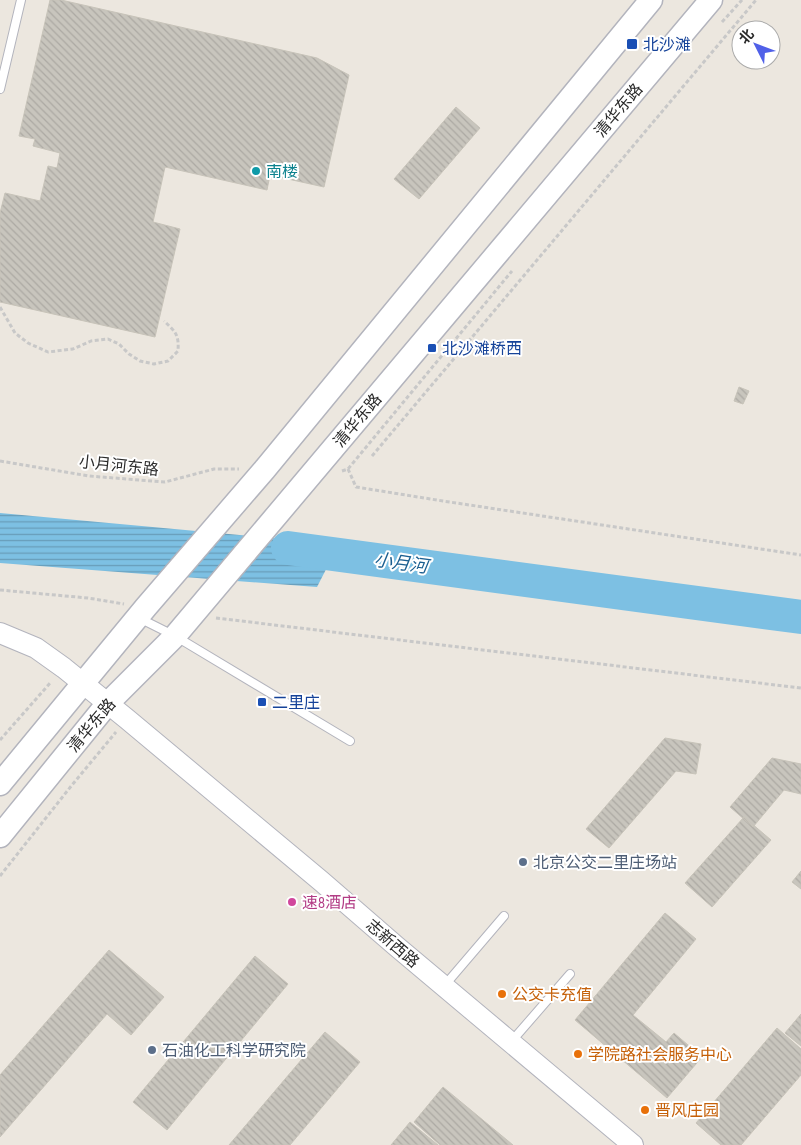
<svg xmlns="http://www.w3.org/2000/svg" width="801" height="1145" font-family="'Sofia Sans Condensed','Noto Sans SC',sans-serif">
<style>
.water{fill:url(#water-rules)}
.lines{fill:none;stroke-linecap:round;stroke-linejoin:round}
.river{stroke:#7dc0e3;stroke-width:34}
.building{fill:url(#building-back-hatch);stroke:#c7c3b9}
.service-casing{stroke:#b3b4bd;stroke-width:10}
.tertiary-casing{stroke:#b3b4bd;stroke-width:22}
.secondary-casing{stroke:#b3b4bd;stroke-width:25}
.path{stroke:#c8c8c8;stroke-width:3;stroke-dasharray:4 2.5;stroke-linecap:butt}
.service{stroke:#fff;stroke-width:8}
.tertiary{stroke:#fff;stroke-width:20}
.secondary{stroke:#fff;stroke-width:22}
.transit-dot{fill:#1a4fb4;stroke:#fff;stroke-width:2}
.culture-dot{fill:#0f9aa8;stroke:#fff;stroke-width:2}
.service-dot{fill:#5c6f8a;stroke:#fff;stroke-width:2}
.hotel-dot{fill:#d1479c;stroke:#fff;stroke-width:2}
.food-dot{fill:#e8710a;stroke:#fff;stroke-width:2}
.labels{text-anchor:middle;stroke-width:4;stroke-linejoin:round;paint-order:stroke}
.transit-label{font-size:16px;fill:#164399;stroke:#fff;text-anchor:start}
.street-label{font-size:16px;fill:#2b2b2b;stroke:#fff}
.culture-label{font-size:16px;fill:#0d838f;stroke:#fff;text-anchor:start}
.service-label{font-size:16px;fill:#4e5e75;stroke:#fff;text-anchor:start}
.hotel-label{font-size:16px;fill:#b23c85;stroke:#fff;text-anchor:start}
.food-label{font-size:16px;fill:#c56008;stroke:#fff;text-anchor:start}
.water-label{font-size:18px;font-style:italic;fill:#1b5f90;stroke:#fff}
</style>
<defs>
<pattern id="water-rules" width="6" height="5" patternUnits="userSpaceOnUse" patternTransform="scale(1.25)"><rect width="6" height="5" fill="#7dc0e3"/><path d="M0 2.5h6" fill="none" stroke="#679cb8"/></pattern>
<pattern id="building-back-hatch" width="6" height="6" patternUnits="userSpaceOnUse" patternTransform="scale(1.25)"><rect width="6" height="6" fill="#c8c5bd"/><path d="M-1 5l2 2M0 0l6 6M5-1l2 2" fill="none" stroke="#aca9a3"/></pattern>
</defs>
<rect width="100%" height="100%" fill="#ece7df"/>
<path class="water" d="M0 513 339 544 317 587 0 563Z"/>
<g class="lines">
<path class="river" d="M288 548 801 617"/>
</g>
<path class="building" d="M50 0H61L317 58 349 75 324 187 270 175 267 190 165 167 153 222 180 229 155 337 0 302V213L5 193 40 201 48 166 57 168 60 153 33 146 35 139 19 136Z
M456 107 480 128 419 199 394 179Z
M739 387 749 391 743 404 734 401Z
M665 738 701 744 696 774 676 771 609 848 586 829Z
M772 758 801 764V794L784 790 753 827 730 807Z
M744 817 771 840 712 907 685 883Z
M801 871V889L792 882Z
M665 913 696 939 633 1015 666 1042 674 1033 702 1057 667 1098 575 1020Z
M109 950 164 997 131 1035 107 1014 0 1137V1075Z
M255 956 288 984 167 1130 133 1102Z
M801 1014V1046L785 1033Z
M777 1028 801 1049V1075L741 1145H721L696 1123Z
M325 1032 360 1062 290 1145H229Z
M443 1087 513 1145H440L414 1122Z
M410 1122 438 1145H391Z"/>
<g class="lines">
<defs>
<path id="service" d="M0 89 21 0
M141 619 175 636 350 741
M445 985 504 916
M511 1042 570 974"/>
<path id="tertiary" d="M0 633 36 648 64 668 127 719 321 881 396 946 633 1145"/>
<path id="secondary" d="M0 784 146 607 265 469 651 0
M0 836 108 703 175 636 711 0"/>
</defs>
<use href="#service" class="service-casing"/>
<use href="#tertiary" class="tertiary-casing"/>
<use href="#secondary" class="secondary-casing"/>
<path class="path" d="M722 22 742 0
M0 307 15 333 28 343 48 352 73 349 91 341 108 339 119 344 129 354 140 361 154 364 168 361 178 351C179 335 176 332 164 321
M372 456 756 0
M0 461 89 476 165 482 214 469H239
M348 469 356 487 443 501 801 555
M342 471 348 469 512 271
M0 590 88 598 124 604
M216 618 801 688
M0 740 51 682
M0 876 72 785 116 732"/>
<use href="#service" class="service"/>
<use href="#tertiary" class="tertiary"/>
<use href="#secondary" class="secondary"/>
</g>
<g class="transit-dot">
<rect x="626" y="38" width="12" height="12" rx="2.5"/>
<rect x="427" y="343" width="10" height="10" rx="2.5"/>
<rect x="257" y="697" width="10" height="10" rx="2.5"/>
</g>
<circle class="culture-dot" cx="256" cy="171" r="5"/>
<g class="service-dot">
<circle cx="523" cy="862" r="5"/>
<circle cx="152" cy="1050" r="5"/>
</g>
<circle class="hotel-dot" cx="292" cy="902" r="5"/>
<g class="food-dot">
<circle cx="502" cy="994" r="5"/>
<circle cx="578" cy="1054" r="5"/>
<circle cx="645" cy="1110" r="5"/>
</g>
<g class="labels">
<g class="transit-label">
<text x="643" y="50">北沙滩</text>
<text x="442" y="354">北沙滩桥西</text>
<text x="272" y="708">二里庄</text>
</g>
<g class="street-label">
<text transform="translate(618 110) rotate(-50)" y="6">清华东路</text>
<text transform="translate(357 420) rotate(-50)" y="6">清华东路</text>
<text transform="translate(119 465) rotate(6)" y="6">小月河东路</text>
<text transform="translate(91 725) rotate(-50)" y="6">清华东路</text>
<text transform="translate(393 943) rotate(41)" y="6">志新西路</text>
</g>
<g class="culture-label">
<text x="266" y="177">南楼</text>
</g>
<g class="service-label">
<text x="533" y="868">北京公交二里庄场站</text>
<text x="162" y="1056">石油化工科学研究院</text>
</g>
<g class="hotel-label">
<text x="302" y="908">速8酒店</text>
</g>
<g class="food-label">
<text x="512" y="1000">公交卡充值</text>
<text x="588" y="1060">学院路社会服务中心</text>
<text x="655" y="1116">晋风庄园</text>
</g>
<g class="water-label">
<text transform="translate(401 563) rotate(8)" y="6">小月河</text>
</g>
</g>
<g transform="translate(756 45) rotate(312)"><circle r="24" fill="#ffffff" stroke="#aaaaaa"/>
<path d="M0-4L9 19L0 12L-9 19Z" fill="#5060e8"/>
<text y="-8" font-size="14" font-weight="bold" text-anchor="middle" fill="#2b2b2b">北</text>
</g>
</svg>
